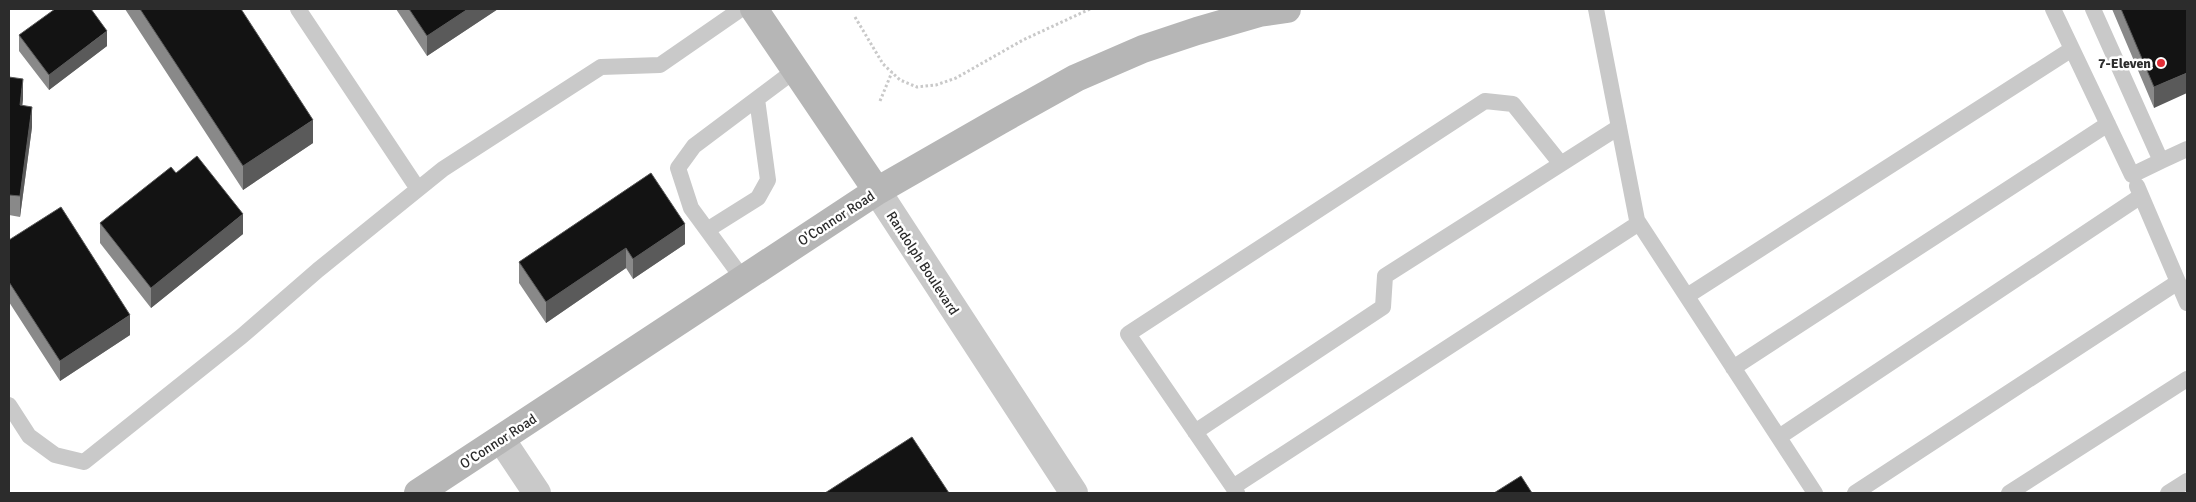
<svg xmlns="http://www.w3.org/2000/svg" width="2196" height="502" font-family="Signika,sans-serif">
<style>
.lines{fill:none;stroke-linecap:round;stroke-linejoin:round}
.path{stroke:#c9c9c9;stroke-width:3;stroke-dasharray:2.5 2.5;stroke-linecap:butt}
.service{stroke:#c9c9c9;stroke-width:16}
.minor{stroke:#c9c9c9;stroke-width:28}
.tertiary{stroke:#c9c9c9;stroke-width:28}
.secondary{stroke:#b6b6b6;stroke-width:28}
.wall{fill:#898989}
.shaded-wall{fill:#5a5a5a}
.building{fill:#131313;stroke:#5a5a5a}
.poi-dot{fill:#e32e37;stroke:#fff;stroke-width:2}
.labels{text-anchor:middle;stroke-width:5;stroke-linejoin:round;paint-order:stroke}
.poi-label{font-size:14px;font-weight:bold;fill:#2c2c2c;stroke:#fff;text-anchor:end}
.street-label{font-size:14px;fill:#2c2c2c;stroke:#fff}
</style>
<rect width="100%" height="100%" fill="#fff"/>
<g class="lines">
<path class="path" d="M855 17 883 64 900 80 917 87 936 85 956 78 1023 40 1090 9
M880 101 892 72"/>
<path class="service" d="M298 9 418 189
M1596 9 1637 220 1815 493
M2053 9 2132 175 2161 161 2093 9
M2161 161 2187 149
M2137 186 2187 303
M707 230 758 198 768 180 757 99
M743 279 691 208 678 168 694 146 794 71
M1687 296 2072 49
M1733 368 2108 124
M9 405 29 436 55 455 84 462 242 336 318 270 443 169 601 67 660 65 741 9
M1195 432 1383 307 1385 276 1619 127
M1779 437 2141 196
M1233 487 1128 334 1485 101 1513 104 1561 164
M1237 493 1233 487 1639 223
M1855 493 2178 282
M2009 493 2187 379
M2168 493 2187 481"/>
<path class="minor" d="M501 439 537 493"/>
<path class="tertiary" d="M877 191 1074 493"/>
<path class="secondary" d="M754 9 877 191
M418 493 877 191 999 121 1076 78 1143 49 1197 31 1259 13 1287 9"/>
</g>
<path class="wall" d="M125 9H241L313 143 243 190Z
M396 9H498L427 56Z
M2112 9H2186L2154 108Z
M19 35 107 46 49 90 19 51Z
M9 77 23 99 22 106 32 127 20 217 9 215Z
M176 173 243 234 151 308 100 243V223Z
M651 173 685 244 633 279 626 268 546 323 519 283V262Z
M9 240 130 335 60 381 9 302Z"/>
<path class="shaded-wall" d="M468 9H498L427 56V36Z
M107 31V46L49 90V75Z
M2187 73V93L2154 108V87Z
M23 79V99L20 126V105Z
M32 107V127L20 217V196Z
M313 120V143L243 190V166Z
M243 214V234L151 308V288Z
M685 224V244L633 279V259Z
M626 248V268L546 323V302Z
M130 315V335L60 381V361Z"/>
<path class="building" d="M55 9H91L107 31 49 75 19 35Z
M140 9H241L313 120 243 166Z
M409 9H468L427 36Z
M2121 9H2186L2187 12V73L2154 87Z
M9 77 23 79 20 105 32 107 20 196 9 195Z
M197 156 243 214 151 288 100 223 171 167 176 173Z
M651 173 685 224 633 259 626 248 546 302 519 262Z
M61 207 130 315 60 361 9 282V240Z
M912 437 949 493H825Z
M1521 476 1532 493H1494Z"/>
<circle class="poi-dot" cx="2161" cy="63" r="5"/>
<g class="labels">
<g class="poi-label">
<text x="2151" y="68">7-Eleven</text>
</g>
<g class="street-label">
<text transform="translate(836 218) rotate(-33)" y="5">O'Connor Road</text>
<text transform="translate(923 263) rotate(57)" y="5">Randolph Boulevard</text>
<text transform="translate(498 441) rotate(-33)" y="5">O'Connor Road</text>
</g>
</g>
<rect width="2196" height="502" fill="none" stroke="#2c2c2c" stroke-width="20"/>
</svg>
